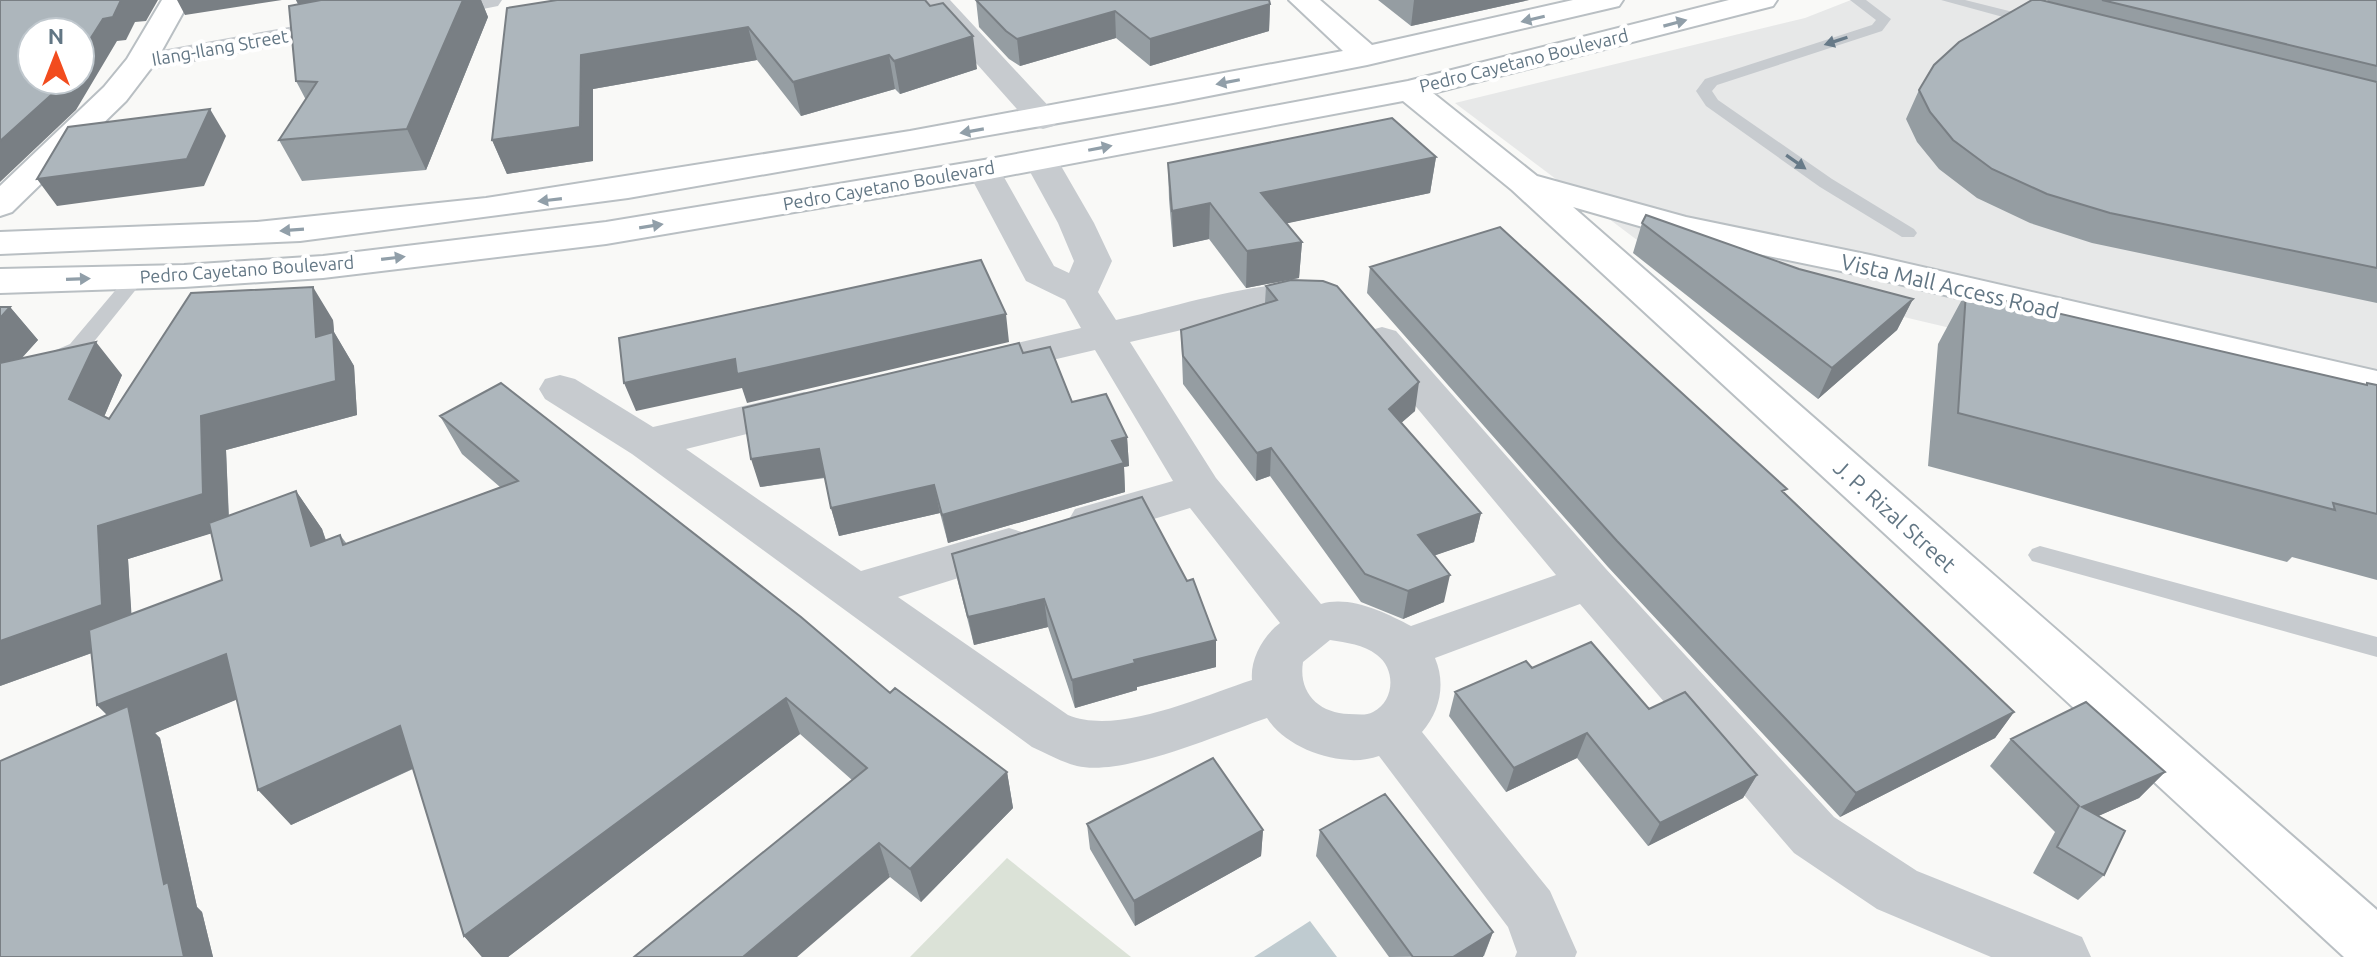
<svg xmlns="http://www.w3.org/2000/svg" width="2377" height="957" font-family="Ubuntu,sans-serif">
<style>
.built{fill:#e7e8e8}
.green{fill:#dbe2d7}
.water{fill:#bfcbd0}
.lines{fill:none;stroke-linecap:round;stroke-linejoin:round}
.secondary-casing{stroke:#b9bfc3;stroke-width:4}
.lane{fill:#c7cbcf;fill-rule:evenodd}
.street{fill:#c7cbcf;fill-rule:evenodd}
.secondary{fill:#fff;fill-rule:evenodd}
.wall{fill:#959da2;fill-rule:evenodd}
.shaded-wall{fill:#797f84}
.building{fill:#adb6bc;stroke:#797f84;stroke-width:2}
.oneway{fill:#919fa9}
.oneway2{fill:#677a88}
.labels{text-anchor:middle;stroke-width:8;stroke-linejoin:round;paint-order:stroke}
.far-street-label{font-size:18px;fill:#627684;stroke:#fff}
.street-label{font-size:22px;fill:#627684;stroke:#fff}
</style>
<rect width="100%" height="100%" fill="#f9f9f7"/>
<path class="built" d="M1851 0H2052L2377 84V429L1908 318 1641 243 1455 103 1805 18Z"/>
<path class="green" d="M1007 858 1131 957H910Z"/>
<path class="water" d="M1310 921 1337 957H1254Z"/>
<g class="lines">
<defs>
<path id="secondary" d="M162 0H190L155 63 126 101 12 212 0 216V186L104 87 127 59Z
M1289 0H1320L1372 45 1573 0H1623L1619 6 1367 65 1173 103 628 198 300 241 0 254V232L257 222 486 198 910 131 1343 51Z
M1729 0H1777L1773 6 1433 93 1537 176 1686 217 1870 255 2377 371V399L1870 277 1681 238 1573 207 2377 910V957H2344L1512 190 1403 101 984 180 606 244 323 278 184 287 0 293V269L184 265 323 256 606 222 984 160 1408 81Z"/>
</defs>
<use href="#secondary" class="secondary-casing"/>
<path class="lane" d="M1850 0H1866L1891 19 1882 31 1717 85 1712 91 1718 100 1832 179 1914 229 1917 233 1914 237H1902L1820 187 1706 106 1696 91 1705 79 1872 25 1876 20Z
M1941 0H1965L2041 19 2043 22 2036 26Z
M137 271 146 277 84 354 28 378 0 384V370L16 367 70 344 130 273Z
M2040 546 2377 637V657L2032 561 2028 555 2032 549Z"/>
<path class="street" d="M440 0H502L498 6 422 21 412 18 407 12 412 6Z
M920 0H950L1054 112 1059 119 1054 126 1043 129 1032 126Z
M350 16 360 19 365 25 360 31 140 72 129 70 125 63 129 56 140 54Z
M1040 149 1052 152 1057 159 1094 223 1112 261 1098 292 1116 320C1174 307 1282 272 1336 286L1342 294 1336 302 1323 306 1289 305 1130 342 1216 478 1321 604C1350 595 1386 613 1411 626L1556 575 1368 349 1362 340 1368 331 1382 327 1396 331 1606 569 1834 817 1917 871 2082 937 2091 957H1991L1877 909 1794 853 1580 604 1435 658C1446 684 1440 711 1422 732L1550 891 1577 952 1575 957H1515L1517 952 1508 927 1379 756C1344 769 1287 750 1267 718 1220 734 1123 777 1077 766 1061 762 1046 753 1032 747L632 454 545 399 539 389 545 379 560 375 575 379 653 427 804 392 819 396 825 406 819 416 686 449 861 571 1009 528 1025 533 1032 545 1025 557 898 597 1068 715C1118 736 1202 696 1252 680 1250 659 1263 636 1280 623L1190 508 1091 538 1075 533 1068 521 1075 509 1173 481 1095 350 992 374 978 370 972 361 978 352 1081 328 1065 300 1026 281 967 170 972 163 984 160 996 163 1054 266 1069 273 1074 261 1058 223 1023 159 1028 152ZM1330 640C1347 643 1363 644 1377 655 1396 669 1395 701 1373 712 1366 716 1357 714 1349 714 1319 713 1298 693 1303 662Z"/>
<use href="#secondary" class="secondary"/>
</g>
<path class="wall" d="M296 0H481L488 17 426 170 302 181 279 140 306 100 296 81 298 4Z
M557 0H925L977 69 900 94 895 89 801 116 757 60 593 89V161L507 174 492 140Z
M976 0 1270 4 1269 31 1150 66 1116 38 1020 66 1009 59 979 27Z
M1378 0H1529L1411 26Z
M2048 0H2377V303L2092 243 2030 223 1977 198 1939 169 1917 142 1906 119 1919 90Z
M1436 157 1430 193 1287 223 1302 242 1299 278 1246 288 1209 239 1173 247 1169 199 1168 163Z
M1642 223 1799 269 1913 299 1897 330 1818 399 1633 253Z
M1370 267 1785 493 2014 712 1995 738 1840 817 1608 567 1367 293Z
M1266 286 1415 411 1401 423 1481 513 1474 542 1435 555 1444 602 1403 619 1361 602 1270 476 1256 481 1183 384 1181 330 1265 303Z
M1966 292 2365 385 2367 383 2377 385V580L2292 557 2287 562 1928 466 1938 344Z
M10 307 38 340 22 358 122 375 104 417 109 419 333 320 334 332 354 366 357 415 226 450 229 516 296 491 322 529 326 540 340 535 347 544 500 487 462 454 440 416 890 693 1007 772 1013 808 921 902 890 877 852 780 800 734 508 957H482L464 936 413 769 291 825 237 699 155 733 160 738 197 907 202 912 213 957H0L107 715 97 705 92 653 0 686ZM211 533 222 580 131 614 128 559Z
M1023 353 1072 402 1127 437 1129 466 1124 467 1125 492 948 543 940 513 839 536 831 508 825 478 760 487Z
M952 554 1216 667 1137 687V690L1075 708 1048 627 974 645 958 582Z
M1532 668 1649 709 1757 775 1743 798 1648 846 1577 758 1506 792 1449 716 1455 692Z
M2011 739 2165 772 2139 798 2098 816 2104 875 2078 900 2033 873 2055 832 1990 766Z
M1087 824 1263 830 1261 856 1135 926 1090 849Z
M1320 830 1493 932 1484 956 1389 957 1316 856Z"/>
<path class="shaded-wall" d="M121 0H158L146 21 135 22 126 40 117 41 76 110 0 182V141L64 80H80V55L103 19Z
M177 0H282L185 15Z
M296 0H423L307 21Z
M463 0H481L488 17 426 170 407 129Z
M1414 0H1529L1411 26Z
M1270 4 1269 31 1150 66V39Z
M1115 11 1116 38 1020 66 1017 39Z
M748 27 757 60 593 89V161L507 174 492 140 581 55Z
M973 36 977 69 900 94 894 61Z
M889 55 895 89 801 116 793 82Z
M210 109 226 136 204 186 57 206 37 179Z
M1436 157 1430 193 1260 229 1261 193Z
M1210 203 1209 239 1173 247 1172 211Z
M1302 242 1299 278 1246 288 1247 251Z
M313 287 333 320 334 332 354 366 357 415 226 450 229 528 128 559 133 638 0 686V641L98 526 201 416 316 337Z
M1913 299 1897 330 1818 399 1832 368Z
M10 307 38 340 17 363 0 368V318Z
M1006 314 1009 342 747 403 742 388 636 411 624 383 735 359Z
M96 342 122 375 97 433 69 399Z
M1419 382 1415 411 1385 437 1389 409Z
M1127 437 1129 466 1124 467 1125 492 948 543 942 515 1112 441Z
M1271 448 1270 476 1256 481 1257 453Z
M819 449 827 477 760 487 751 459Z
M934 485 940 513 839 536 831 508Z
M296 491 322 529 339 583 311 546Z
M1481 513 1474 542 1413 563 1418 535Z
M1450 575 1444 602 1403 619 1408 591Z
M1044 599 1048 627 974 645 968 617Z
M1216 640V667L1137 687V690L1075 708 1072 680 1134 660Z
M226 654 258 691 155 733 160 738 197 907 202 912 213 957H184L164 884 135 742 97 705Z
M786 698 800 734 508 957H482L464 936Z
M2014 712 1995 738 1840 817 1856 793Z
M400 726 427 762 291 825 258 790Z
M1587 733 1577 758 1506 792 1514 768Z
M1007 772 1013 808 921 902 910 869Z
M2165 772 2139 798 2067 830 2082 807Z
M1757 775 1743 798 1648 846 1660 823Z
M1263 830 1261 856 1135 926 1134 901Z
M879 843 890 877 797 957H743Z
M1493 932 1483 957H1453Z"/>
<path class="building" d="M0 0H121L113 17 103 19 80 55V32H32V80H64L60 87 0 141Z
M321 0H463L407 129 279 140 317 82 296 81 289 6Z
M557 0H925L930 6 943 3 973 36 894 61 889 55 793 82 748 27 581 55 580 127 492 140 507 8Z
M976 0H1269L1270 4 1150 39 1115 11 1017 39 1006 31Z
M2032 0H2041L2377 82V268L2110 213 2047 194 1992 169 1953 140 1930 112 1919 90 1934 65 1959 42Z
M2102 0H2377V66Z
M210 109 187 159 37 179 68 127Z
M1392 118 1436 157 1261 193 1302 242 1247 251 1210 203 1172 211 1168 163Z
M1646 215 1799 269 1913 299 1832 368 1642 223Z
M1500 227 1787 489 1782 491 2014 712 1856 793 1617 541 1370 267Z
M981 260 1006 314 737 374 735 359 624 383 619 338Z
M1291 280 1323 281 1337 286 1419 382 1389 409 1481 513 1418 535 1450 575 1408 591 1365 574 1271 448 1257 453 1183 356 1181 330 1277 300 1266 286Z
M313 287 316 337 333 332 336 381 201 416 203 494 98 526 102 605 0 641V363L96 342 69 399 109 419 191 293Z
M1966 292 2367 385V383L2377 385V514L2333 503 2335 510 1958 413Z
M0 307H10L0 318Z
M1019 343 1023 353 1050 347 1072 402 1106 394 1127 437 1112 441 1124 463 942 515 934 485 831 508 819 449 751 459 743 408Z
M501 383 801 617 890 693 895 688 1007 772 910 869 879 843 743 957H634L867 768 786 698 464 936 400 726 258 790 226 654 97 705 89 630 222 580 209 523 296 491 311 546 340 535 343 545 518 481 440 416Z
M1142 497 1187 581 1193 579 1216 640 1134 660 1135 663 1072 680 1044 599 968 617 952 554Z
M1591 642 1649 709 1685 692 1757 775 1660 823 1587 733 1514 768 1455 692 1526 661 1532 668Z
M2086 702 2165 772 2082 807 2125 831 2104 875 2057 847 2079 806 2011 739Z
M128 706 164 884 168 882 184 957H0V761Z
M1213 758 1263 830 1134 901 1087 824Z
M1385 794 1493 932 1453 957H1413L1320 830Z"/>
<defs><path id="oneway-solid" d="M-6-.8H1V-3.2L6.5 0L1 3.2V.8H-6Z" transform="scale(2)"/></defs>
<g class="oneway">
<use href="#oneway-solid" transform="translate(1533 19) rotate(167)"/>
<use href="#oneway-solid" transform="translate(1675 23) rotate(-15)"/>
<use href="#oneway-solid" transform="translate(1228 82) rotate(169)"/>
<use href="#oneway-solid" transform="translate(972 131) rotate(170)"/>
<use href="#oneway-solid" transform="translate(1100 148) rotate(-11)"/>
<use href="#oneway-solid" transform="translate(550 200) rotate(173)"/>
<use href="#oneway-solid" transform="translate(651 226) rotate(-9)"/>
<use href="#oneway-solid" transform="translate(292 230) rotate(176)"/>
<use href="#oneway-solid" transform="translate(393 258) rotate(-7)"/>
<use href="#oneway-solid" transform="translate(78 279) rotate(-2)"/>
</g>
<g class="oneway2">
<use href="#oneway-solid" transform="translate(1836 41) rotate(162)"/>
<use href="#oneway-solid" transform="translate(1796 162) rotate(35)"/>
</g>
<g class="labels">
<g class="far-street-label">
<text transform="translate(220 48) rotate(-10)" y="6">Ilang-Ilang Street</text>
<text transform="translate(1524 61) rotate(-14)" y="6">Pedro Cayetano Boulevard</text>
<text transform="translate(889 186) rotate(-10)" y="6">Pedro Cayetano Boulevard</text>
<text transform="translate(247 270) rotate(-4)" y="6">Pedro Cayetano Boulevard</text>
</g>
<g class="street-label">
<text transform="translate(1950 286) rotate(13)" y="8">Vista Mall Access Road</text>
<text transform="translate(1895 516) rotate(42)" y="8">J. P. Rizal Street</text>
</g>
</g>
<g transform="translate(56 56)"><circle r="38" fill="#ffffff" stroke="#c0c8ce" stroke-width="2"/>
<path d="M0-6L14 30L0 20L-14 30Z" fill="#f24c1e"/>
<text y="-12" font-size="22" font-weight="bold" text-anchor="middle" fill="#627684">N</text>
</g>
</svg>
